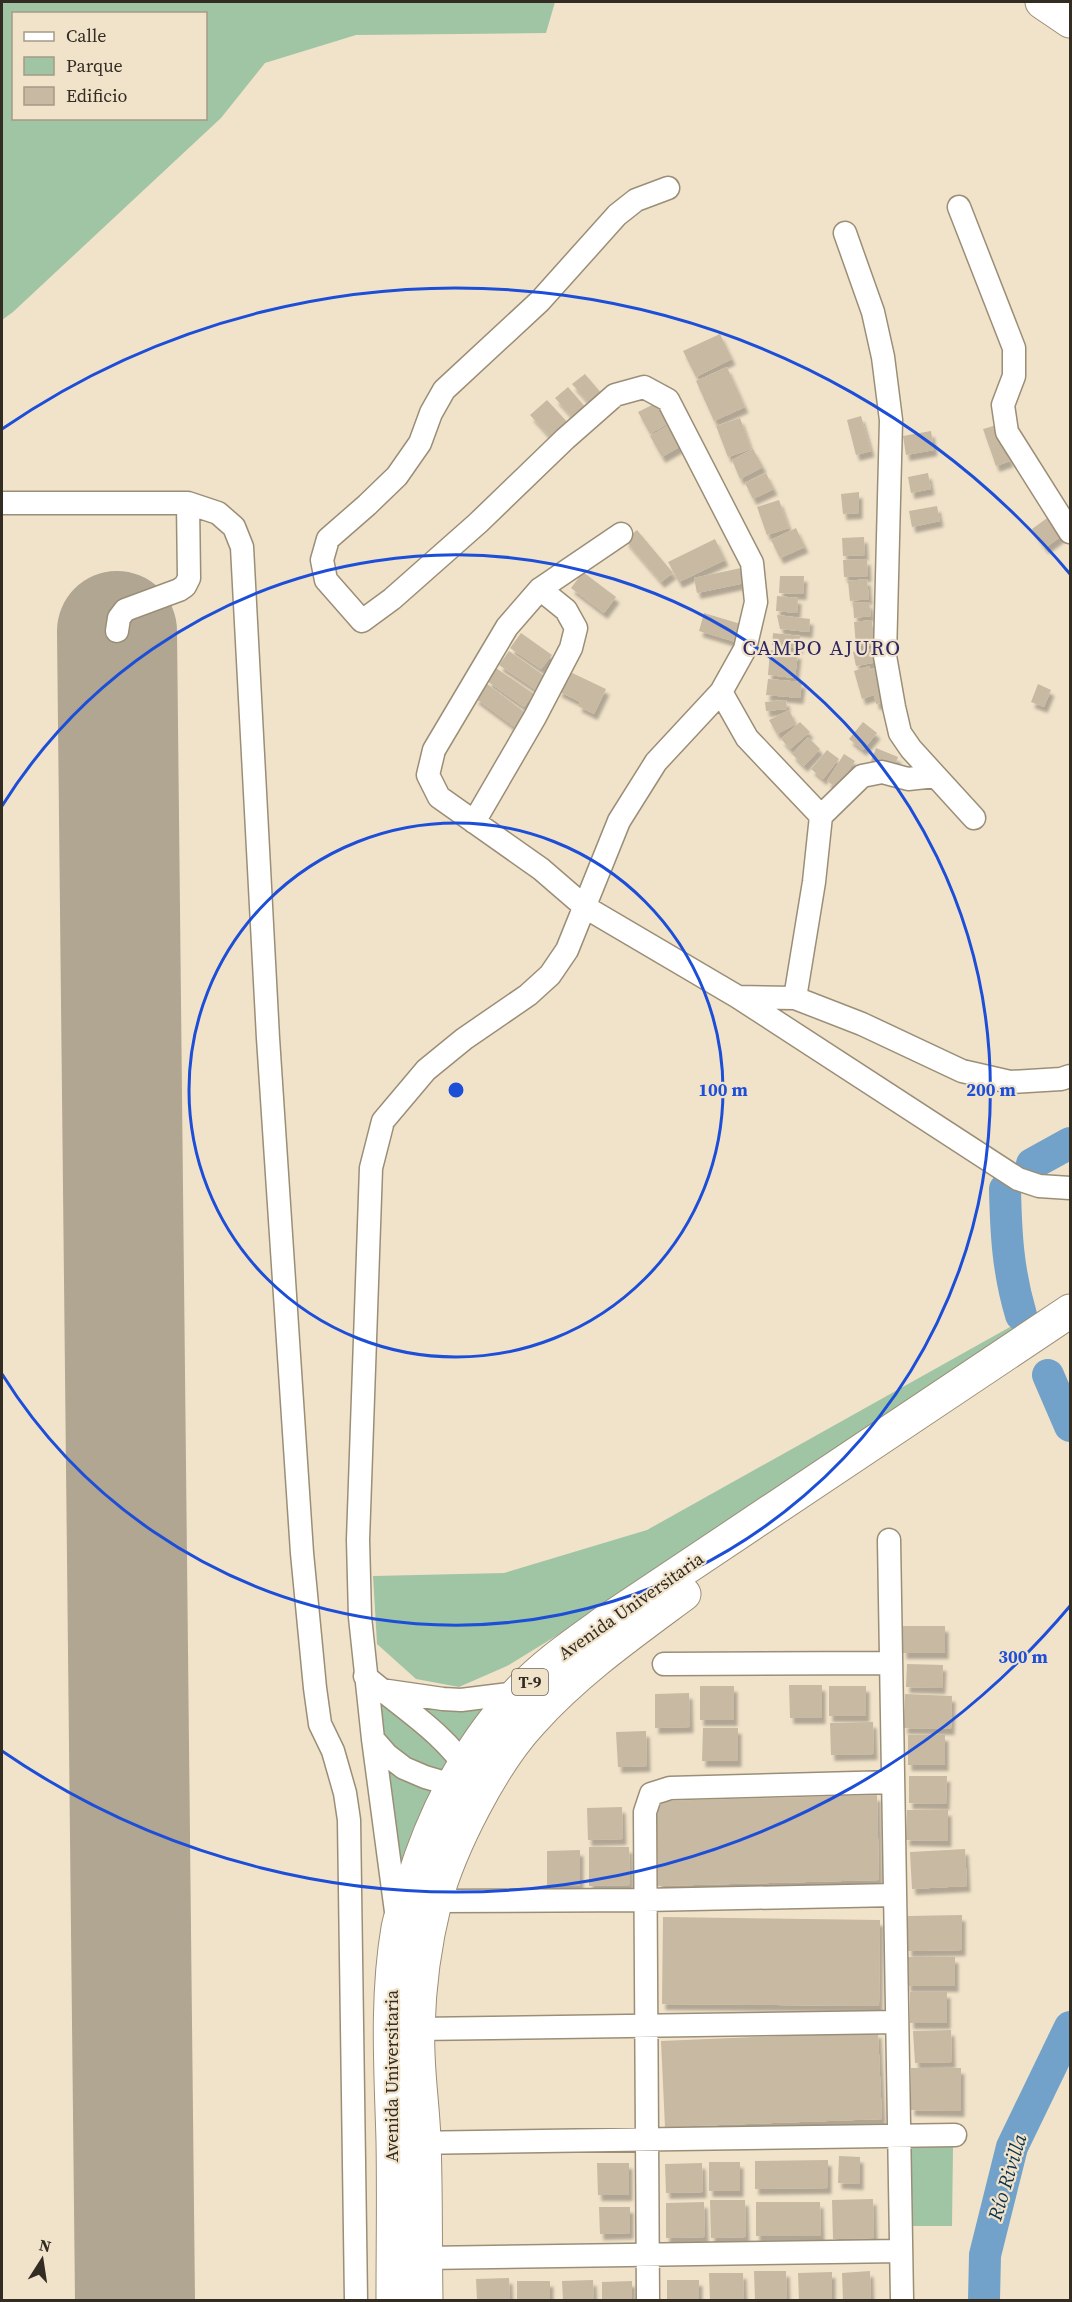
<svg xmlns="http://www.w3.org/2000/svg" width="1072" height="2302" font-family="'Source Serif 4',serif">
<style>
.green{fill:#a0c5a5;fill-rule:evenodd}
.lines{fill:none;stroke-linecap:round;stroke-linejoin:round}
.river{stroke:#72a2c9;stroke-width:32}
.runway{stroke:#b1a692;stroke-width:120}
.building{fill:#c7b9a2;filter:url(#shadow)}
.minor-casing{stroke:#9b8e77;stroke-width:25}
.highway-casing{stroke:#9b8e77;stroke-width:35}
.minor{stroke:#fff;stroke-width:22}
.highway{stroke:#fff;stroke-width:33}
.ring{fill:none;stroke:#1d4ed8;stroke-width:3}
.labels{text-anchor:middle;stroke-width:4.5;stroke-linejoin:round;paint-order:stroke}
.shield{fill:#f1e3ca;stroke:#6b6355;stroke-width:1.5}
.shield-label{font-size:16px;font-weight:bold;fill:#322c23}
.street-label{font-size:18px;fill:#322c23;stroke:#f1e3ca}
.water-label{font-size:20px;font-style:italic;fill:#0b334d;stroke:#f1e3ca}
.quarter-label{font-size:21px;letter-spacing:1.5px;fill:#2f2560;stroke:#f1e3ca}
.centre{fill:#1d4ed8;stroke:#f1e3ca;stroke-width:3}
.ring-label{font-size:18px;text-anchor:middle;font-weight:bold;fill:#1d4ed8;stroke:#f1e3ca;stroke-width:4.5;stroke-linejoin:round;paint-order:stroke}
</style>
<defs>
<filter id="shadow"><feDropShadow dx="3.5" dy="6" stdDeviation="1.5" flood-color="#0004"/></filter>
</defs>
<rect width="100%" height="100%" fill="#f1e3ca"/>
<path class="green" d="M5 2H555L546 33 356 35 265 63 221 118 13 312 2 320V4ZM14 14H206V118H14Z
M1053 1303 600 1609 507 1666 459 1687 416 1679 377 1644 373 1576 504 1573 647 1530Z
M365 1676 381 1690 517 1693 399 1926Z
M911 2147H953L952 2226H910Z"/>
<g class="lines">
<path class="river" d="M1032 1164 1070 1143
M1005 1189C1006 1235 1008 1271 1021 1315
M1048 1375 1070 1426
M984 2300 985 2255 1012 2147 1070 2027"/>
<path class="runway" d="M117 631 135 2300"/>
</g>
<path class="building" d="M720 334 732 359 696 377 683 351Z
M727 367 745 407 714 421 696 381Z
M585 374 601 393 589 403 572 384Z
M568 387 586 408 574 419 555 398Z
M547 400 568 423 551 438 530 415Z
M656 403 667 424 650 434 638 412Z
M861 416 871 451 856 455 847 420Z
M740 418 751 449 728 457 716 426Z
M669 425 681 446 662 457 650 436Z
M997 425 1010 461 996 466 983 429Z
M931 431 934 450 906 455 903 436Z
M753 449 763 467 740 479 732 460Z
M766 473 774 489 753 499 745 483Z
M928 473 931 489 911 493 908 477Z
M859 492V513L843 514 841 494Z
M779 500 789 528 767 535 757 507Z
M937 506 940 521 912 527 909 511Z
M1050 516 1063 535 1045 548 1032 529Z
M796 528 805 547 780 558 771 540Z
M637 530 673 573 661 582 625 540Z
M864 537 865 555 843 556 842 538Z
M715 539 725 560 679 582 668 562Z
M867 559 868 576 844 577 843 560Z
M741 568 745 583 697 593 694 578Z
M583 572 616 597 604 613 571 588Z
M780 576H804L803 594 779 593Z
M867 579 869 599 850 601 848 581Z
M777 596 798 598 797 613 776 611Z
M869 602 871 616 854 618 853 603Z
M704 613 744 625 739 643 699 631Z
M777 615 810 619 809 632 780 629Z
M872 620 874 645 856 646 854 622Z
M521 633 552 655 541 669 510 648Z
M773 633 800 636 799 648 772 645Z
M876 648 878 662 856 666 853 652Z
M770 650 798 653 795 678 768 675Z
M509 651 546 677 536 690 499 665Z
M869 666 870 670 879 667 889 701 876 704 874 695 862 699 854 671Z
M496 668 534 694 524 707 487 681Z
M568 671 606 689 594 714 578 706 580 702 558 691Z
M768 679 802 682 800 698 766 695Z
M486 683 527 714 517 729 475 698Z
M1038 684 1051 690 1044 707 1031 702Z
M786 700 787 709 766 711 765 702Z
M789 710 796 724 777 734 769 720Z
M800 722 810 732 790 749 781 739Z
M863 722 877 733 863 750 849 739Z
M808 737 820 749 804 766 792 754Z
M876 748 898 757 893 770 871 761Z
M827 750 839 759 823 779 811 769Z
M844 754 855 761 837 788 827 781Z
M902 1626H945V1653H903Z
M907 1664 943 1665 942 1688 906 1687Z
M789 1685H822V1718H790Z
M700 1686H734V1720H700Z
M829 1686H866V1716H829Z
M689 1693 690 1727 655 1728V1694Z
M905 1694 952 1696 951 1729 904 1728Z
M873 1722 874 1754 831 1755 830 1723Z
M703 1728H738V1761H702Z
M646 1731 647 1766 618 1767 616 1732Z
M908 1735H945V1765H908Z
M909 1776H947L946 1804 909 1803Z
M877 1795 879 1880 658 1886 656 1801Z
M622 1807 623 1839 588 1840 587 1808Z
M907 1810H948V1841L906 1840Z
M589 1847H629L630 1885 589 1886Z
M965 1849 967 1886 912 1889 910 1852Z
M580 1850V1886H547V1851Z
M962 1915V1950L908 1951V1916Z
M663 1917 880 1920 879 2006 662 2004Z
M907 1957H955V1986H907Z
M910 1992H947V2023H910Z
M951 2030 952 2062 915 2063 913 2031Z
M878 2032 882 2119 665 2127 661 2041Z
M911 2068H961V2111L911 2110Z
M839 2156 860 2157V2184L838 2183Z
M828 2160V2188L755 2189V2161Z
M709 2162H740V2191H709Z
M597 2163H629V2195H598Z
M702 2163 703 2192 666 2193 665 2164Z
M873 2199 874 2238 833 2239 832 2200Z
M710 2200H745L746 2237 711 2238Z
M704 2202 705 2237 666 2238V2203Z
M756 2202H820L821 2236H756Z
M599 2207H630V2233L600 2234Z
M754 2271H786L787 2300H755Z
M870 2271 871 2300H843L842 2273Z
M832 2272V2300H799L798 2273Z
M709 2273H743L744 2300H710Z
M509 2278 510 2300H477L476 2279Z
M593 2280 594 2300H563L562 2281Z
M667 2280H699V2300H667Z
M517 2281H550V2300H517Z
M632 2281V2300H602V2282Z"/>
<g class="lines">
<defs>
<path id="minor" d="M959 207 1014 348V376L1003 405 1007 432 1070 532
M845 233 873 312 883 357 891 420 885 656 894 707 900 733 911 749 974 818
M2 503H188L218 513 234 527 242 547 268 1038 302 1553 315 1688 320 1724 333 1751 345 1793 349 1820 356 2300
M621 534 540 589 507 627 434 750 428 775 439 797 541 869 585 907 738 997 795 998 862 1024 962 1071 1010 1082 1061 1079 1070 1076
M117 631 119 618 125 610 179 590 185 586 189 578 188 503
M721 692 747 738 821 816
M474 822 535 717 571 648 576 628 566 610 540 589
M738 997 1018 1179 1039 1186 1070 1188
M795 998 814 882 821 816 862 776 882 772 908 779 935 776
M889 1540 902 2300
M664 1664 891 1663
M365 1676C402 1708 444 1732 471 1775
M388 1691 443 1699 461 1700 517 1693
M373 1739 397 1919
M466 1789 425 1777 404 1768 387 1755 373 1739 360 1617 358 1540 371 1168 383 1121 426 1070 464 1039 528 995 550 975 567 950 619 821 656 762 721 692 745 649 756 602 752 563 668 400 644 387 615 395 565 439 478 523 392 599 362 621 326 580 322 560 328 539 367 505 397 476 420 443 431 413 444 390 540 301 617 215 636 200 668 188
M435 1901 645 1900 895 1895
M418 2029 897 2022
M410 2143 955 2135
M425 2258 901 2251
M648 2300 645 1812 651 1794 670 1788 893 1782"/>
<path id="highway" d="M1042 2 1070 21
M393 2300C393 2247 394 2194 393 2141 391 2070 386 1999 398 1928 401 1913 407 1898 412 1884 433 1815 467 1749 516 1695 543 1665 576 1643 608 1620L1070 1311
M426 2300C425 2247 426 2194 424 2141 423 2104 416 2065 418 2028 419 1987 425 1942 435 1902 450 1847 492 1764 531 1722 576 1672 630 1634 684 1594"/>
</defs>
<use href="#minor" class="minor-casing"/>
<use href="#highway" class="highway-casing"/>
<use href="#minor" class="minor"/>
<use href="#highway" class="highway"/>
</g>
<g class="ring">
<circle cx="456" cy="1090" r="267"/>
<path d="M2 806A535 535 0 1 1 2 1374"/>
<path d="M1070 1606A802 802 0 0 1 2 1751M2 429A802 802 0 0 1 1070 574"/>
</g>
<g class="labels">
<rect class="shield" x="512" y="1669" width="36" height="26" rx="4.5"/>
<g class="shield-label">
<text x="530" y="1688">T-9</text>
</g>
<g class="street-label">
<text transform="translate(631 1606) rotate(-35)" y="6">Avenida Universitaria</text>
<text transform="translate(392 2076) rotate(-90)" y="6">Avenida Universitaria</text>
</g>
<g class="water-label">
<text transform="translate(1007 2177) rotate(-73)" y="7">Río Rivilla</text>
</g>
<g class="quarter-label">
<text x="822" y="655">CAMPO AJURO</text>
</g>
</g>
<circle cx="456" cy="1090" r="9" class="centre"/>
<g class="ring-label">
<text x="723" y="1096">100 m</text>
<text x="991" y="1096">200 m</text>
<text x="1023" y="1663">300 m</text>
</g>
<rect width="1072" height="2302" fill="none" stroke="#322c23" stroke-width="6"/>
<rect x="12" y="12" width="195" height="108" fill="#f1e3ca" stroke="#a59a87" stroke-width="1.5"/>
<rect x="24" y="32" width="30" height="9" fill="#ffffff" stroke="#a59a87" stroke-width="1.5"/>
<text x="66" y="42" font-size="18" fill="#322c23">Calle</text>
<rect x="24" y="57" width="30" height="18" fill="#a0c5a5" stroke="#a59a87" stroke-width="1.5"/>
<text x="66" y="72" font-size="18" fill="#322c23">Parque</text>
<rect x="24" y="87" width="30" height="18" fill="#c7b9a2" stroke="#a59a87" stroke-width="1.5"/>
<text x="66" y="102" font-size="18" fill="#322c23">Edificio</text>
<g transform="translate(42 2260) rotate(12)" stroke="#f1e3ca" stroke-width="4.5" paint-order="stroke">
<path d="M0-4.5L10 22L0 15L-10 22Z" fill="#322c23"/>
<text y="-9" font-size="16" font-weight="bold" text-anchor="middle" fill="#322c23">N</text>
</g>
</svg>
